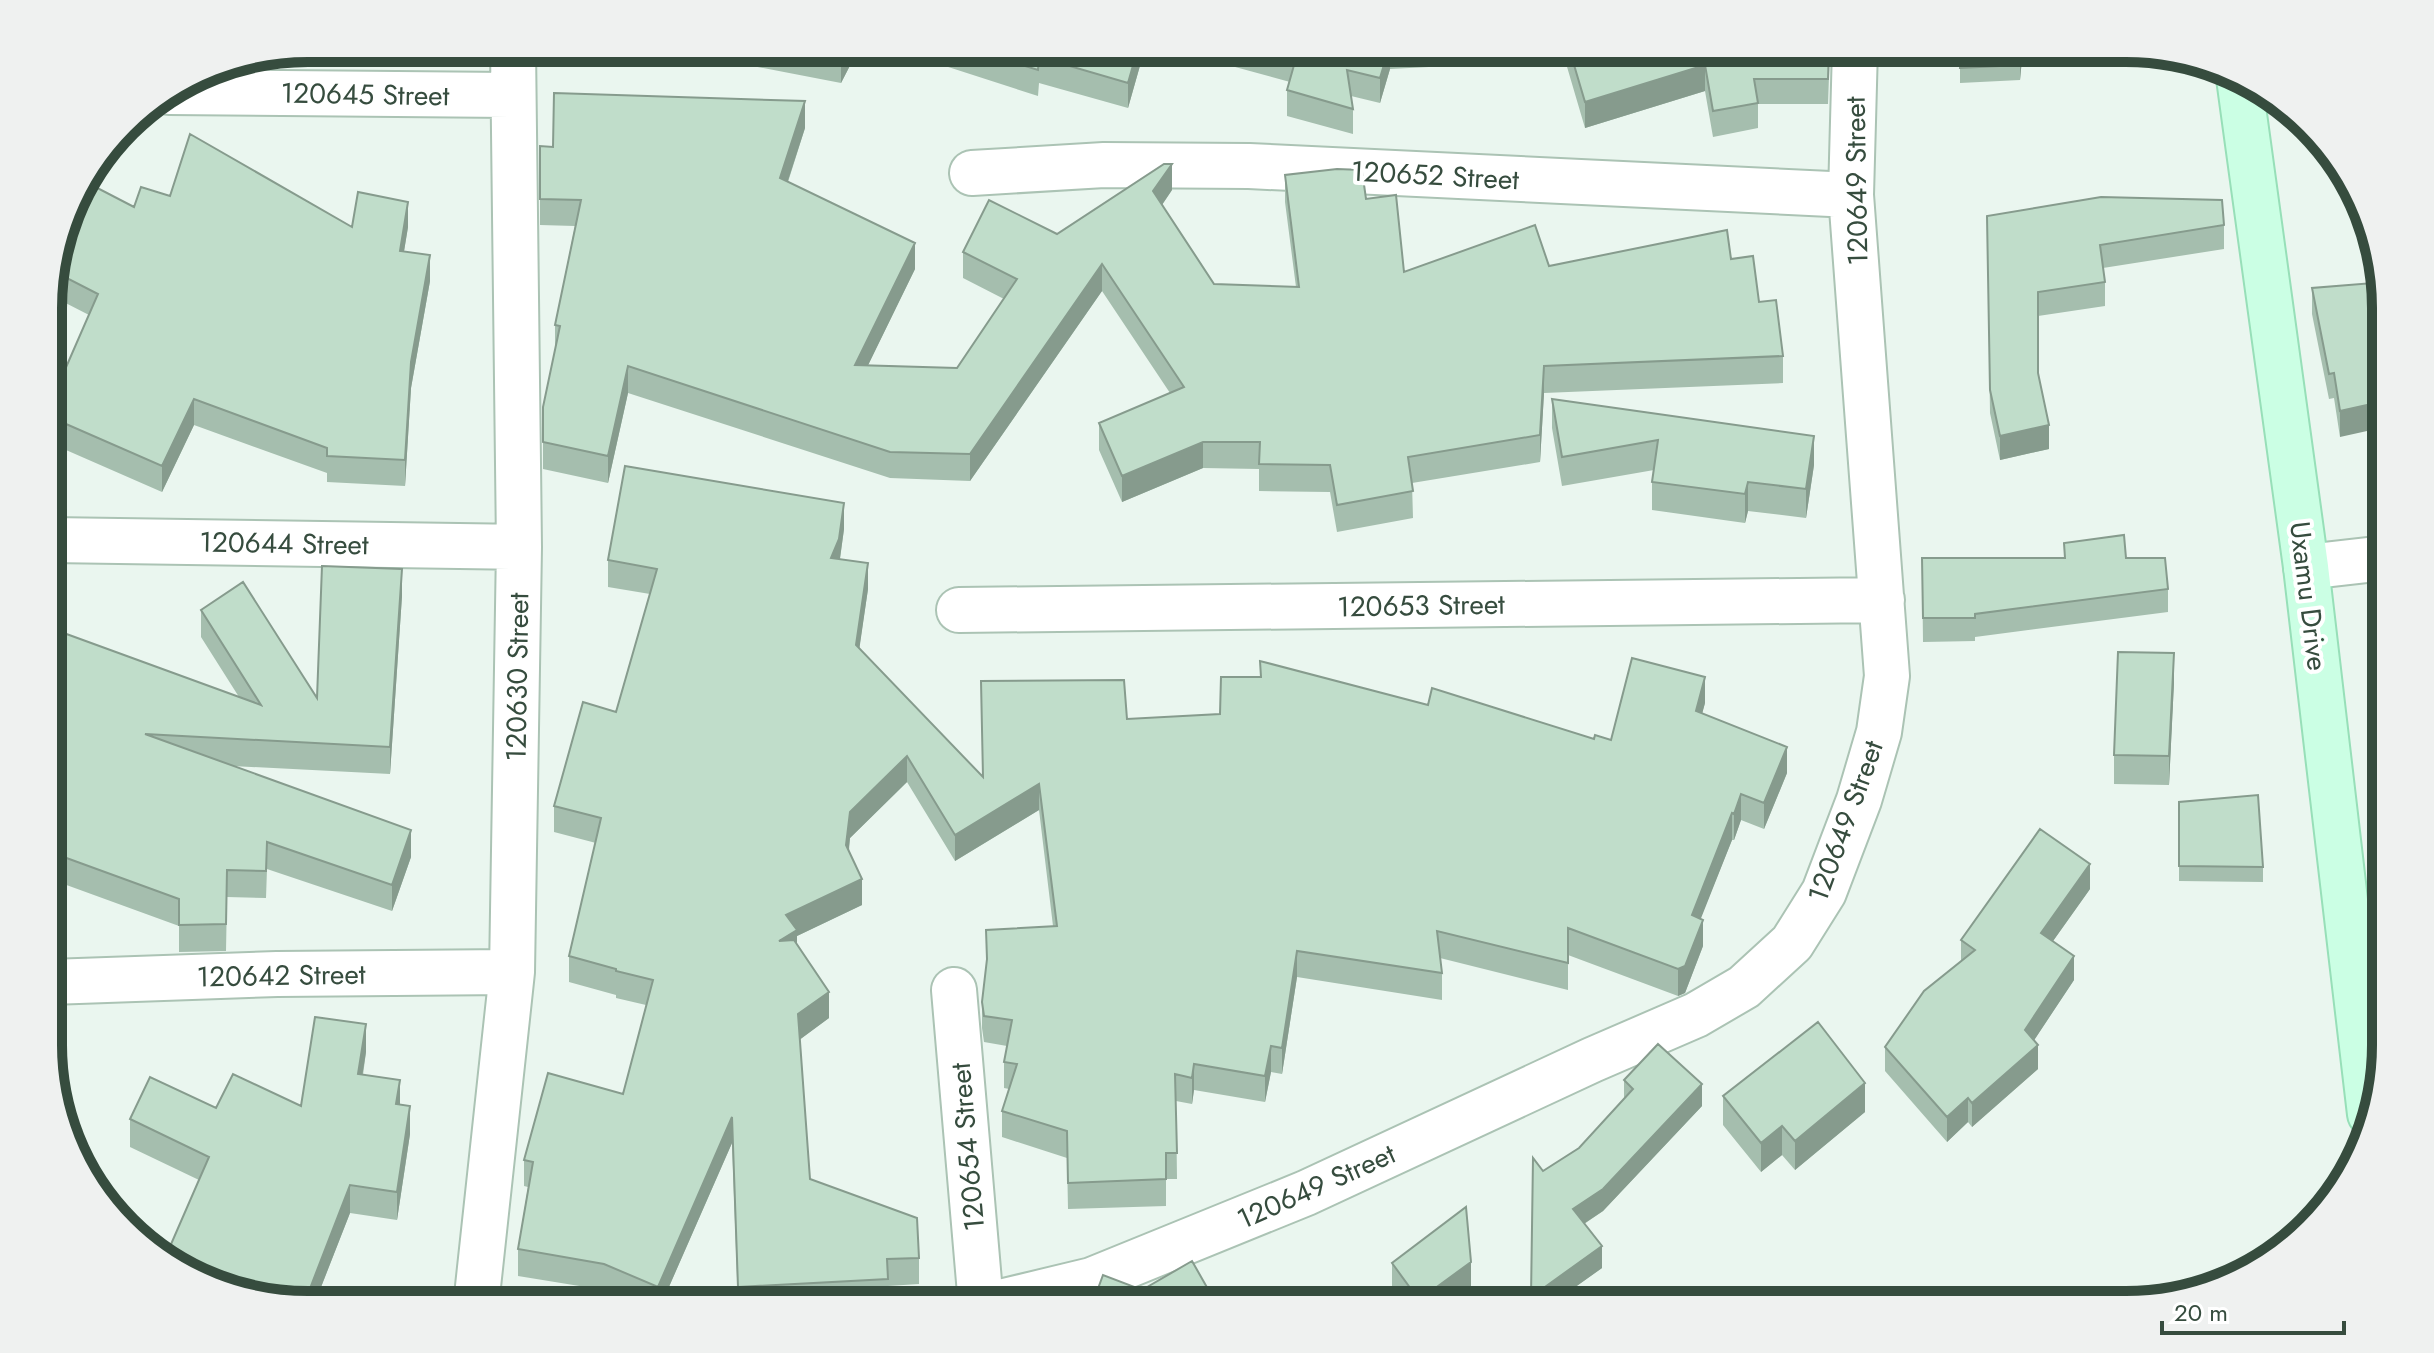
<svg xmlns="http://www.w3.org/2000/svg" width="2434" height="1353" font-family="Jost,sans-serif">
<style>
.lines{fill:none;stroke-linecap:round;stroke-linejoin:round}
.street-casing{stroke:#abc3b4;stroke-width:48}
.secondary-casing{stroke:#97dfb8;stroke-width:48}
.street{stroke:#fff;stroke-width:44}
.secondary{stroke:#cbffe4;stroke-width:44}
.wall{fill:#a5beae}
.shaded-wall{fill:#869b8d}
.building{fill:#c0ddca;stroke:#869b8d;stroke-width:2}
.labels{text-anchor:middle;stroke-width:8;stroke-linejoin:round;paint-order:stroke}
.street-label{font-size:28px;fill:#364c3e;stroke:#fff}
.rim{fill:none;stroke:#364c3e;stroke-width:10}
</style>
<rect width="100%" height="100%" fill="#eaf6ef"/>
<g class="lines">
<defs>
<path id="street" d="M169 92 513 95
M972 173 1104 165 1249 166 1851 195
M50 540 519 547
M2306 567 2385 558
M959 610 1882 600
M50 982 277 974 512 972
M954 990 981 1305
M476 1305 512 972 519 547 513 48
M988 1305 1092 1280 1306 1193 1592 1060 1696 1015 1744 987 1792 943 1824 892 1859 800 1879 732 1887 676 1851 195 1855 48"/>
<path id="secondary" d="M2239 78 2306 567 2370 1114"/>
</defs>
<use href="#street" class="street-casing"/>
<use href="#secondary" class="secondary-casing"/>
<use href="#street" class="street"/>
<use href="#secondary" class="secondary"/>
</g>
<path class="wall" d="M706 48H1145L1128 108 1039 83 1038 96 911 55 908 65 858 50 841 83 706 57Z
M1149 48H1830L1828 104H1758V128L1713 137 1705 91 1585 128 1565 60 1390 69 1380 103 1351 96 1353 109V134L1287 116V90L1290 82 1202 58Z
M2023 48 2020 80 1960 83V68Z
M805 128 788 182 915 269 868 365 957 368 1004 299 963 278V252L1057 234 1172 190 1162 205 1214 284 1296 287 1285 202V175L1366 199 1404 272 1731 259 1759 302 1783 356V383L1544 393 1540 462 1412 483 1413 518 1337 532 1330 492 1259 491V469L1203 468 1122 502 1099 450V423L1170 393 1102 291 970 481 890 478 628 393 608 483 543 469V407L555 351V325L575 226 540 225V146L553 147Z
M75 192 134 207 170 196 352 227H408L404 251 430 281 411 388 405 486 327 482V473L194 425 162 492 50 443V404L89 315 50 295V274Z
M1987 216 2224 225V249L2103 268 2105 282V306L2038 316V373L2049 449 2000 460 1990 413Z
M2312 288 2375 312 2340 437 2334 398 2329 399 2312 314Z
M1552 399 1814 465 1806 518 1748 511 1745 523 1652 510V482L1654 470 1562 486 1552 428Z
M844 529 840 559 868 589 859 649 982 777 1127 719 1220 714 1260 677V661L1428 705 1594 739 1611 740 1705 703 1702 713 1787 773 1764 829 1741 820 1734 840H1732L1700 919 1703 946 1685 993 1678 996 1568 955V990L1440 958 1442 973V1000L1297 977 1282 1074 1271 1072 1265 1102 1194 1090 1192 1104 1176 1101 1177 1179H1166V1206L1068 1209 1067 1158 1002 1137V1111L1009 1089 1004 1088V1062L1007 1046 984 1042 982 1028V1002L986 968V930L1053 926 1039 810 955 861 907 782 850 838 849 851 862 905 797 936V945L829 1018 800 1039 810 1179 919 1258V1284L888 1286V1305H738L732 1143 661 1305H638L604 1290 518 1276V1249L528 1187 524 1186V1160L623 1094 646 1005 616 998V995L569 982V956L596 843 554 832V806L616 712 650 594 608 587V560Z
M2064 543 2126 558 2168 589V612L1975 637V641L1923 642 1922 558H2064Z
M402 596 390 774 232 766 411 857 392 911 267 869 266 898 227 897 226 951 179 952V926L50 879V628L239 697 201 637V610L317 698Z
M2174 682 2169 785 2114 784V755Z
M2179 802 2263 867V882L2179 881Z
M2090 889 2053 941 2074 980 2034 1040 2038 1069 1972 1127 1968 1122 1947 1142 1885 1071V1047L1961 962V940Z
M366 1052 363 1075 400 1105 410 1134 397 1220 350 1213 314 1305H307L199 1180 130 1147V1119L216 1108 301 1106Z
M1624 1080 1702 1106 1603 1211 1584 1224 1602 1268 1550 1305H1531L1543 1171 1579 1148 1624 1099Z
M1723 1096 1865 1112 1795 1170 1782 1155 1761 1172 1723 1125Z
M1392 1263 1471 1291 1453 1305H1401L1392 1292Z"/>
<path class="shaded-wall" d="M846 48H858V50L841 83V58Z
M908 48H911V55L908 65Z
M1138 48H1145L1128 108V83Z
M1389 48H1390V69L1380 103V78Z
M2022 48H2023L2020 80V65Z
M1705 65V91L1585 128V102Z
M805 101V128L780 205V178Z
M1172 164V190L1153 218V191Z
M408 202V227L400 276V251Z
M915 243V269L855 392V365Z
M430 255V281L411 388 405 486V460L411 362Z
M1102 264V291L970 481V454Z
M628 366V393L608 483V456Z
M1544 366V393L1540 462V435Z
M194 399V425L162 492V466Z
M2385 401V427L2340 437V411Z
M2049 425V449L2000 460V436Z
M1814 436V465L1806 518V489Z
M1203 442V468L1122 502V476Z
M1748 482V511L1745 523V494Z
M844 503V529L839 565 831 558Z
M868 563V589L856 672V645Z
M402 569V596L390 774V747Z
M2174 653V682L2169 785V756Z
M1705 677V703L1696 737V711Z
M1787 747V773L1764 829V803Z
M907 756V782L850 838 846 871V845L850 812Z
M1039 784V810L955 861V835Z
M1741 794V820L1734 840V814Z
M1732 813V840L1692 941V915Z
M411 830V857L392 911V885Z
M2090 864V889L2041 958V933Z
M862 879V905L797 936V956L779 941 786 915Z
M1703 920V946L1685 993 1678 996V969Z
M1297 951V977L1282 1074V1048Z
M2074 956V980L2025 1054V1030Z
M829 992V1018L798 1041V1014Z
M366 1024V1052L358 1102V1074Z
M2038 1045V1069L1972 1127V1103Z
M1271 1046V1072L1265 1102V1076Z
M1194 1064V1090L1192 1104V1078Z
M400 1080V1108L396 1104Z
M1865 1083V1112L1795 1170V1141Z
M1702 1084V1106L1603 1211 1573 1231V1209Z
M1968 1098V1122L1947 1142V1117Z
M410 1106V1134L397 1220V1192Z
M732 1117V1143L661 1305H658V1287Z
M1782 1126V1155L1761 1172V1143Z
M81 1130V1145L78 1153 75 1145Z
M350 1185V1213L314 1305 304 1304Z
M1602 1246V1268L1550 1305H1531V1297Z
M1471 1262V1291L1453 1305H1419V1300Z"/>
<path class="building" d="M789 48H846L841 58Z
M968 48H1138L1128 83 1039 57 1038 70Z
M1258 48H1389L1380 78 1347 70 1353 109 1287 90 1296 58Z
M1569 48H1829L1828 79H1754L1758 103 1713 111 1705 65 1585 102Z
M1961 48H2022L2020 65 1960 68Z
M554 93 805 101 780 178 915 243 855 365 957 368 1017 279 963 252 989 200 1057 234 1164 164H1172L1153 191 1214 284 1299 287 1285 175 1337 169 1362 170 1366 199 1396 195 1404 272 1535 225 1549 266 1727 230 1731 259 1753 256 1759 302 1776 300 1783 356 1544 366 1540 435 1408 457 1413 491 1337 505 1330 465 1259 464 1260 442H1203L1122 476 1099 423 1184 387 1102 264 970 454 890 452 628 366 608 456 543 442V407L560 326 555 325 581 200 540 199V146L553 147Z
M190 134 352 227 358 192 408 202 400 251 430 255 411 362 405 460 327 456V448L194 399 162 466 50 417V404L98 294 51 270 75 192 84 181 134 207 141 187 170 196Z
M2101 197 2222 200 2224 225 2100 245 2105 282 2038 292V373L2049 425 2000 436 1990 390 1987 216Z
M2373 283 2375 312 2385 310V401L2340 411 2334 373 2329 374 2312 288Z
M1552 399 1814 436 1806 489 1748 482 1745 494 1652 482 1658 440 1562 457Z
M625 466 844 503 839 539 831 558 868 563 856 645 983 777 981 681 1124 680 1127 719 1220 714 1221 677H1261L1260 661 1428 705 1432 688 1594 739 1595 735 1611 740 1632 658 1705 677 1696 711 1787 747 1764 803 1741 794 1734 814 1732 813 1692 915 1703 920 1685 966 1678 969 1568 928V963L1437 931 1442 973 1297 951 1282 1048 1271 1046 1265 1076 1194 1064 1192 1078 1175 1074 1177 1153H1166V1179L1068 1183 1067 1131 1002 1111 1017 1064 1004 1062 1012 1020 984 1016 982 1002 987 959 986 930 1057 926 1039 784 955 835 907 756 850 812 846 845 862 879 786 915 797 930 779 941 794 940 829 992 798 1014 810 1179 917 1218 919 1258 887 1259 888 1279 738 1287 732 1117 658 1287 604 1264 518 1249 533 1162 524 1160 548 1073 623 1094 653 980 616 971V969L569 956 601 818 554 806 583 702 616 712 657 569 608 560Z
M2124 535 2126 558H2165L2168 589 1975 614V618H1923L1922 558H2065L2064 543Z
M322 566 402 569 390 747 145 734 411 830 392 885 267 842 266 871 227 870 226 924 179 925V899L50 852V628L261 705 201 610 243 582 317 698Z
M2118 652 2174 653 2169 756 2114 755Z
M2258 795 2263 867 2179 866V802Z
M2040 829 2090 864 2041 933 2074 956 2025 1030 2038 1045 1972 1103 1968 1098 1947 1117 1885 1047 1924 991 1975 950 1961 940Z
M315 1017 366 1024 358 1074 400 1080 396 1104 410 1106 397 1192 350 1185 304 1304 178 1270 165 1258 209 1157 130 1119 150 1077 216 1108 233 1074 301 1106Z
M1818 1022 1865 1083 1795 1141 1782 1126 1761 1143 1723 1096Z
M1658 1044 1702 1084 1603 1189 1573 1209 1602 1246 1531 1297 1533 1158 1543 1171 1579 1148 1633 1089 1624 1080Z
M67 1124 81 1130 75 1145Z
M1466 1207 1471 1262 1419 1300 1392 1263Z
M1192 1261 1217 1305H1092L1103 1275 1142 1290Z"/>
<g class="labels">
<g class="street-label">
<text transform="translate(365 94) rotate(1)" y="10">120645 Street</text>
<text transform="translate(1435 175) rotate(3)" y="10">120652 Street</text>
<text transform="translate(1856 181) rotate(-91)" y="10">120649 Street</text>
<text transform="translate(284 543) rotate(1)" y="10">120644 Street</text>
<text transform="translate(2309 596) rotate(83)" y="10">Uxamu Drive</text>
<text transform="translate(1421 605) rotate(-1)" y="10">120653 Street</text>
<text transform="translate(517 677) rotate(-89)" y="10">120630 Street</text>
<text transform="translate(1845 821) rotate(-70)" y="10">120649 Street</text>
<text transform="translate(281 975) rotate(-1)" y="10">120642 Street</text>
<text transform="translate(967 1147) rotate(-95)" y="10">120654 Street</text>
<text transform="translate(1316 1186) rotate(-24)" y="10">120649 Street</text>
</g>
</g>
<path d="M0 0H2434V1353H0ZM308 62H2126A246 246 0 0 1 2372 308V1045A246 246 0 0 1 2126 1291H308A246 246 0 0 1 62 1045V308A246 246 0 0 1 308 62Z" fill="#eff1f0" fill-rule="evenodd"/>
<path class="rim" d="M308 62H2126A246 246 0 0 1 2372 308V1045A246 246 0 0 1 2126 1291H308A246 246 0 0 1 62 1045V308A246 246 0 0 1 308 62Z"/>
<path d="M2162 1321v12h182v-12" fill="none" stroke="#364c3e" stroke-width="4"/>
<text x="2174" y="1321" font-size="24" fill="#364c3e" stroke="#ffffff" stroke-width="6" paint-order="stroke">20 m</text>
</svg>
